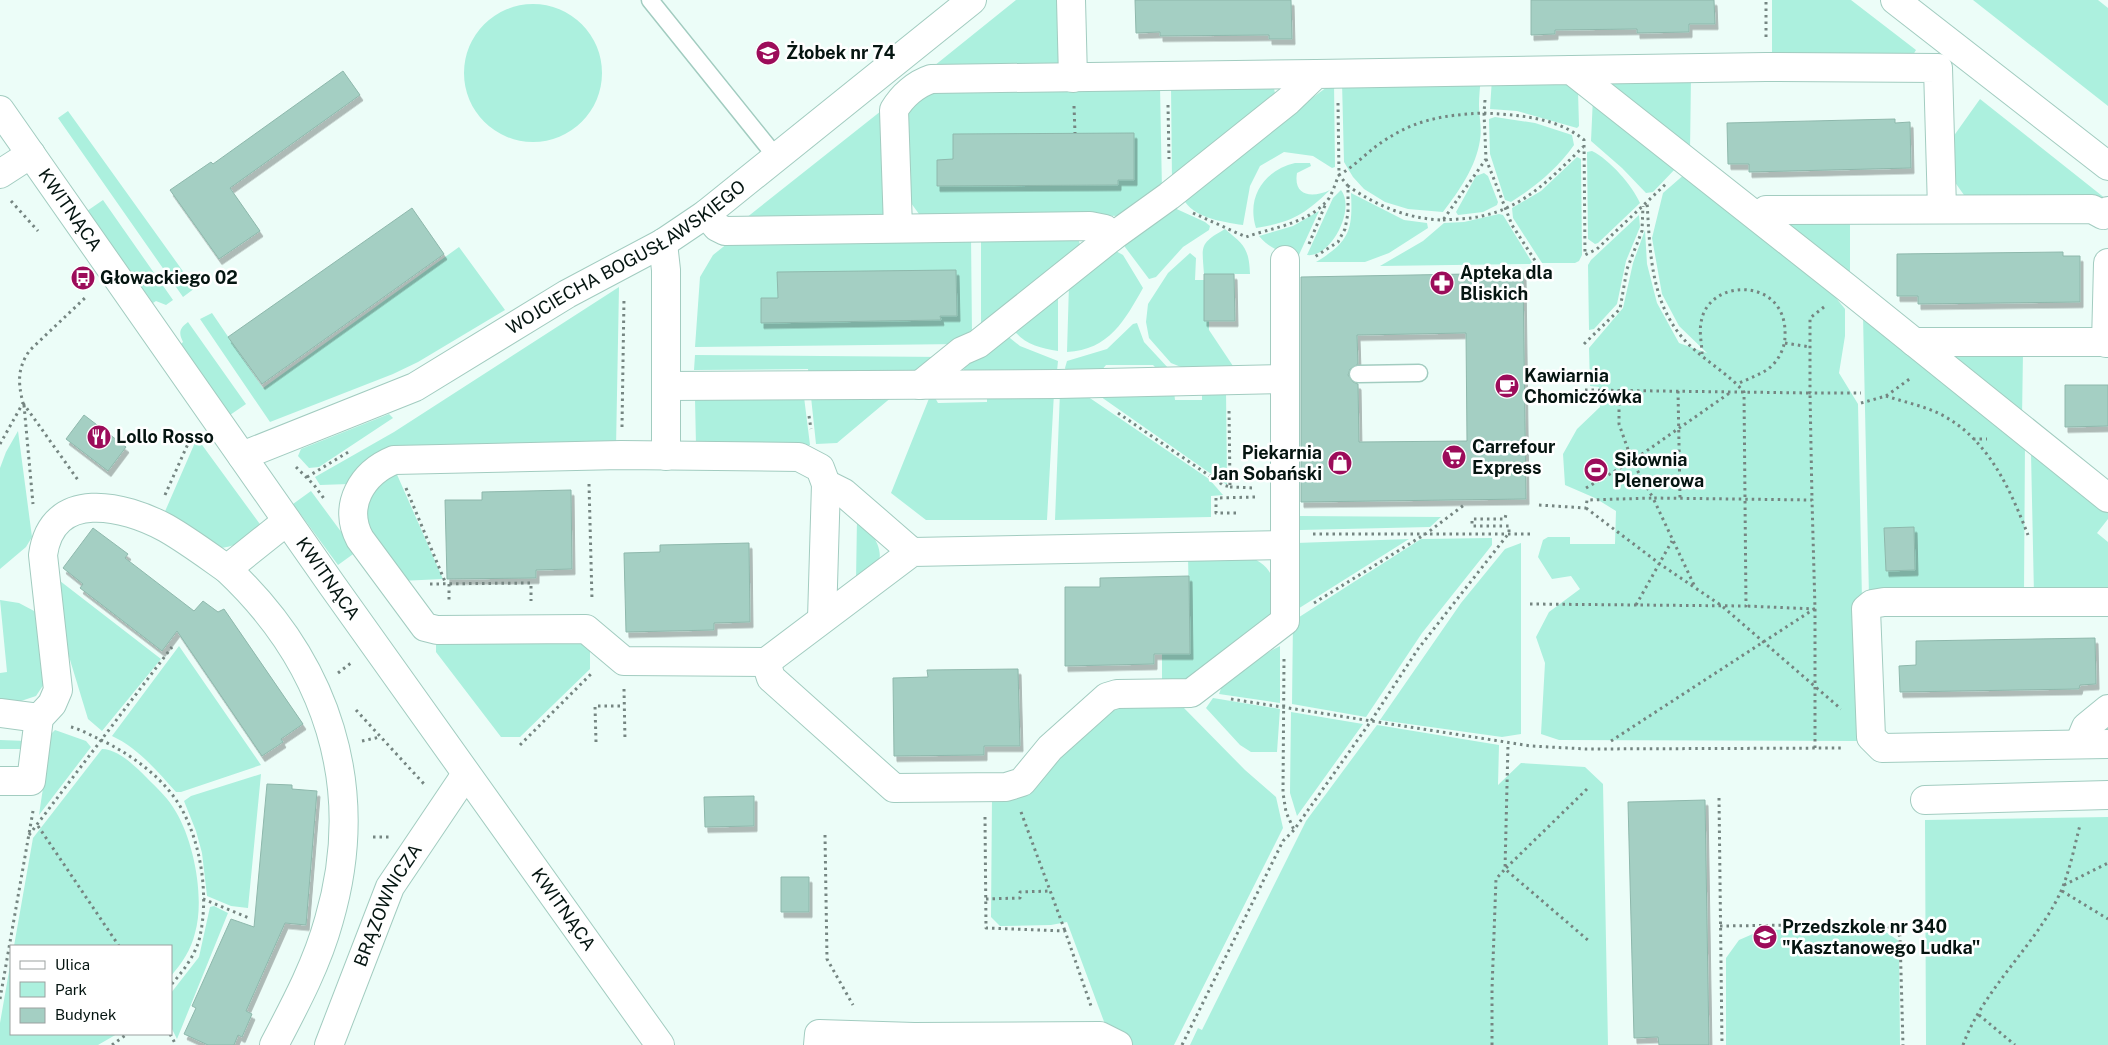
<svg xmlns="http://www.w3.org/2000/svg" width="2108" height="1045" font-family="'Public Sans',sans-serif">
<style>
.green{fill:#acf0de}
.building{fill:#a4cfc3;stroke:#8eb8ac;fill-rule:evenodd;filter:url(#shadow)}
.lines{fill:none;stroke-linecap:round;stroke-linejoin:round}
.service-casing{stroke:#a2ccc0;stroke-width:19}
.minor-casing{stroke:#a2ccc0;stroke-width:30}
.path{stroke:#758581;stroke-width:3;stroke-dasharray:2.5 4;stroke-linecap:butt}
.service{stroke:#fff;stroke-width:16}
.minor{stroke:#fff;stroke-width:28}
.labels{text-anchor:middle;stroke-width:5;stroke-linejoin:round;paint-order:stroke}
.poi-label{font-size:18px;font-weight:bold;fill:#051511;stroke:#fff;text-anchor:start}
.street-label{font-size:18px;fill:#051511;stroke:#fff}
</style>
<defs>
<filter id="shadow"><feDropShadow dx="3" dy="5.5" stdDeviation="0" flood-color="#0004"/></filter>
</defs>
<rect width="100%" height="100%" fill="#ecfdf8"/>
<path class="green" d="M1016 0H1063V69L929 70Z
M1772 0H1851L1916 50 1913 55 1772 58Z
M1973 0H2098L2108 8V106Z
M464 73a69 69 0 1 1 138 0a69 69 0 1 1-138 0Z
M1691 77 1690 151 1603 84Z
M1481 78C1480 87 1479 96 1479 105 1479 117 1482 128 1480 140 1476 167 1459 191 1443 212L1408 209 1385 202 1364 189 1353 177 1344 162 1342 82Z
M1492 78 1565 79 1578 91 1579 126 1577 128 1517 111 1490 109Z
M1334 82 1335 167 1332 168 1313 156 1284 152 1260 166 1250 186 1243 225C1222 222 1187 217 1181 193Z
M1160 86 1162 191 1130 216 919 214 911 203 907 110 930 89Z
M1171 86 1274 88 1276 99 1172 181Z
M1593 97 1677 167 1653 192 1646 193 1622 168 1591 141Z
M1980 99 2106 199 1973 200 1964 195 1954 181 1953 137Z
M68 111 195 288 183 297 58 118Z
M881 111 885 218H746Z
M1495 117 1535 123 1572 135 1574 145C1557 169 1535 187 1511 202L1505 200 1490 154 1489 119Z
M1592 151C1610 160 1632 185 1640 203L1598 243 1595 244 1588 239 1587 152Z
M1577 157 1581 159 1582 255 1579 261 1575 263H1542L1513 218 1512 208 1541 191Z
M1295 163H1310L1311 166 1297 173C1293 197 1313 198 1330 190 1304 215 1292 222 1256 228 1246 196 1265 170 1295 163Z
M1484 173 1488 176 1498 202 1497 205 1483 212 1458 215 1456 212 1476 176Z
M1686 173 1819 277 1845 309V336L1839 373 1858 404 1862 600 1855 605 1857 741 1559 740 1541 734 1545 663 1536 637 1549 612 1580 589 1571 576 1552 579 1538 557 1543 540 1548 537H1570V544H1615L1616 511 1595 498 1565 485 1563 454 1577 429 1600 407 1599 387 1590 386 1589 348 1623 308 1633 263 1645 230 1647 264 1657 303 1679 343 1707 353 1679 326 1662 294 1652 238 1663 193Z
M1341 190C1356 209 1331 258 1307 255L1333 198Z
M1351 193 1404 220 1427 223 1428 228 1389 253 1365 262H1316C1349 242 1353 231 1351 193Z
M103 200 173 300 166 305 156 301 153 303 87 211Z
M1170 206 1205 222 1210 226 1209 230 1183 247 1156 277 1149 279 1125 247 1124 240Z
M1319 211 1298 257C1282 253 1270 249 1259 236L1293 226Z
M1499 214 1503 215 1533 264 1380 266 1423 241 1444 223 1464 222Z
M1639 215 1640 227 1626 261 1617 304 1594 329 1589 330 1588 265 1591 260Z
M1780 222 1850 224V279Z
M1225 229C1244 245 1249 248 1250 274H1204C1202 245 1199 244 1225 229Z
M981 233 1078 238 1081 248 981 331Z
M971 235 972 336 961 344 695 347 700 277 713 255 728 243Z
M459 247 505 310 418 362 393 374 270 422 200 319 212 313 263 388Z
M1114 250 1123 255 1143 288C1125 320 1109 350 1067 352L1069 284Z
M1190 253 1196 258 1195 280H1204V321H1209V330L1237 372 1196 373 1171 363 1149 338 1146 322 1148 304 1168 273Z
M619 287 616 448 391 450 349 484 320 485 315 477 394 432Z
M1058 297V351C1039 348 1022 344 1011 326Z
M1863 315 2025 442 2024 593 1869 597Z
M188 322 246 404 230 415 181 344 183 342C178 332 180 328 188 322Z
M1137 323 1144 342 1170 370 1159 371 1153 365H1106L1101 371 1067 373 1065 368 1067 361 1107 349 1133 324Z
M1005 334 1020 346 1058 361 1057 371 963 373 965 365Z
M1949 352H2023L2022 418Z
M695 355 944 357 919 376 809 377 808 369 694 370Z
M1202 389 1226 390 1227 485 1094 392 1174 391 1175 400H1202Z
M1060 392H1081L1209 479 1223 495 1211 496V517L1055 520Z
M1054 393 1047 520H926L891 493 930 396H934L938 403 987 402V394Z
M893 396 837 443 816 444 811 397Z
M804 397 810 445H696L695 399Z
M389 414 393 418 319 467 309 468 298 456 301 449Z
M18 431 32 537 26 547 0 569V468L6 452Z
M197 438 262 527C247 538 234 549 215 548L163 516Z
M2031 453 2108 509V519L2097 533 2108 542V593L2034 595Z
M395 470 443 579 400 581 364 528 366 501 372 491Z
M311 491 356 552 338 565 293 504Z
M1299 516 1441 517 1430 527 1300 530Z
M857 518C868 528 887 548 877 566 873 572 848 590 841 596L834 591 856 581Z
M1492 538V545L1422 633 1366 717 1292 704 1293 621 1421 539Z
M1409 539 1293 612 1296 543Z
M1521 543V734L1502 737 1380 720 1461 603 1505 549Z
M1246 555C1278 568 1275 584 1276 615L1190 685 1162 687V654H1190L1188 556Z
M51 574 161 659 102 731 88 719 60 627Z
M0 600 19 603 36 612 48 678 36 696 21 701 0 704V673L7 672Z
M567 635 590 648V669L520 737H501L436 652V645L441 640Z
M179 646 261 765 181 792H176C157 771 138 748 112 736Z
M1280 646V703L1219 694 1226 675Z
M1213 698 1280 709 1277 752H1251L1240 745 1206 708Z
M1109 703 1181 705 1245 770 1276 797 1283 828 1174 1045H1128L1109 1035 1067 922 1051 925 1000 926 991 917 992 797Z
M1291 712 1363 724 1297 816 1290 793Z
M1377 725 1499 745 1498 785 1521 763 1585 767 1603 784 1608 1045H1190L1198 1028 1202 1030 1306 821Z
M55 730 86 741 91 747 39 815 51 734Z
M0 740 27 741V749H0Z
M102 749C118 749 136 767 146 777 157 788 169 799 176 812 194 842 205 899 195 933 191 950 182 963 171 976V946H14L33 838Z
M261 774 248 908 231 906 207 896 202 853 196 831 184 801 191 796Z
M2108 817V1045H1926L1925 820Z
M214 906 228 913 177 1039 171 1027V993L199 957 210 907Z
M1880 928 1899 941 1900 1045H1726V958L1739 940 1762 930Z
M11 960V1034H117L98 1045H0V1023Z"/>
<path class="building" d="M1135 0H1291L1292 39H1269V35L1160 36V32L1136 33Z
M1531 0H1714L1715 24H1689V32L1637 33V29L1555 30V34L1531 35Z
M343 71 360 95 230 188 260 231 219 259 170 190 211 162 213 164Z
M1895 119V123L1910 122 1911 168 1749 172V164H1728L1727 123Z
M1134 133V180H1118V185L937 186V160L953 159V134Z
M412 208 444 254 262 384 228 337Z
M2063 252V256H2080V302L1918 304V296H1897V254Z
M956 270 957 316H940L941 320 761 323V298H778L777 272Z
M1523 273 1526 499 1301 502V277ZM1466 333 1467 441 1359 442 1358 384 1353 382 1348 375 1350 369 1358 364 1357 335Z
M1204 274H1234L1235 321H1204Z
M2065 385H2108V426L2065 427Z
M84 415 126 447 108 471 66 439Z
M571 490 572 569 536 570V578L447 579 445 500H482V492Z
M1914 527 1915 570 1886 571 1884 528Z
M93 528 128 554 125 558 194 611 203 601 218 612 224 609 303 724 281 739 283 742 262 756 177 631 162 651 80 588 83 584 63 568Z
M749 543 750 622 714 623V630L626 632 624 553 660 552V545Z
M1189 576 1190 654H1154V664L1065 666V587H1100V578Z
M2095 638 2096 684 2080 685 2079 689 1900 692 1899 666 1916 665V641Z
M1018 669 1020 746H984V755L894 756 893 678 928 677 927 670Z
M267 784 292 785V789L317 791 306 925 285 923 246 1011 252 1014 242 1037 238 1035 234 1045H208L184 1034 196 1008 192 1006 231 919 254 927Z
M754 796V826L705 827 704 797Z
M1705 800 1709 1045H1659L1658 1037 1634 1038 1628 802Z
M781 877H809V912H781Z"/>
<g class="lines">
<defs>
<path id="service" d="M650 0 777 158
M1358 374 1419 373"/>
<g id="minor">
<path d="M1071 0 1073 78"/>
<path d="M1895 0 2108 166"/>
<path d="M1571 70 1766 67 1938 68 1942 209"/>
<path id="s1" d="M0 110 332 585 660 1045"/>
<path d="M0 174 31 154"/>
<path d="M706 214 717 227 725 231 1090 226 1105 229 1112 237"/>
<path d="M1758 217 1766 210H1776L2092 209 2103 215 2108 211"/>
<path d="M898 228 894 110C902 96 916 84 931 79L1316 74"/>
<path d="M663 243 666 270V456"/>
<path d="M1914 342H2108"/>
<path d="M2106 343 2108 263"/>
<path d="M920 385 962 351 978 344 1112 237 1169 196 1288 101 1316 74 1571 70 1847 288 2108 498"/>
<path d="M667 386 1058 384 1284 379"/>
<path id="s2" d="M242 456 415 387 567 294 663 243 706 214 972 0"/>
<path d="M912 552 766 662 624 661 586 629 437 630 425 627 360 539C342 506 362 473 394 460L621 455 799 457 820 468 826 484 844 493 912 552 1285 545"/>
<path d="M227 569C327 663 368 786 329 920 317 964 295 1005 274 1045"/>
<path d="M2108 602H1884L1872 604 1866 609 1871 737 1882 748 2108 744"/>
<path d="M822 619 826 484"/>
<path d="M766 662 771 678 894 788 1006 787 1022 782 1050 748 1107 697 1117 694 1191 693 1285 621V260"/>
<path d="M0 713 39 718"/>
<path d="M2079 744 2086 727 2108 709"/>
<path d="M0 781H31L39 718 52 704 58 690 43 555C52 488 124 505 166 528 187 540 207 555 227 569L287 521"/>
<path d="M1925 800 2108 795"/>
<path id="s3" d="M329 1045 390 887 466 774"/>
<path d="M818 1045 819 1034 914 1037 1100 1036 1118 1045"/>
</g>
</defs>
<use href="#service" class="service-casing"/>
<use href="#minor" class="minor-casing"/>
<path class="path" d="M1766 37V0
M1485 100 1484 113C1518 115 1557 117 1584 140L1585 255 1597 249 1668 182
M1338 103 1339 175C1355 166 1367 152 1382 142 1416 119 1444 115 1484 113L1486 159 1443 220C1408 219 1377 206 1348 186
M1168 105 1169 159
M1074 106 1075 133
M1486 159 1512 225 1536 262 1538 269
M11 201 38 231
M1193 213 1246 237C1271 228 1305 224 1325 203 1332 197 1335 183 1339 175L1348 186V213L1345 229 1338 242 1313 258
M1443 220C1456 219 1470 219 1482 216 1525 207 1553 176 1583 147
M1309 244 1326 203
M1824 307 1810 318V393H1861
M1785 343 1810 347
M1584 344 1620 309 1627 269 1642 231 1643 206
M1702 354C1702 344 1699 333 1701 323 1707 277 1788 276 1785 336 1785 349 1777 364 1765 371 1756 376 1746 380 1737 384
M1585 390 1810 393 1812 500
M1619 390V424L1632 461 1653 498 1812 500 1815 609 1746 606
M1678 391 1680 498
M1886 396C1904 402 1924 406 1940 414 1988 438 2010 489 2028 535
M23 403 78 480
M1861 403 1886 396 1911 378
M24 405 33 504
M1118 413 1223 485 1230 487 1229 409
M809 416 811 429
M622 427 624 298
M1973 439H1987
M0 444 23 403C18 383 17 368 30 350L86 297
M296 467 314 485 325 500
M307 477 350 451
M589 484 592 600
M1230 487 1255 488
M406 488 446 584
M1586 488 1632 461 1731 392
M165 495 191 437
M1539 505 1586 508 1587 500 1653 498 1695 587
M1586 508 1660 564 1722 606 1841 709
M1236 513H1216V498L1255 497
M1313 534H1530
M430 584 531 583V601
M449 584V600
M1314 603 1427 533 1464 505
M1530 604 1746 606 1744 392C1726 371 1699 358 1681 336 1650 298 1650 249 1647 202
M1636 605 1672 541
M1284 659 1283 793 1286 812 1294 830
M338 673 351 663
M624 689 625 741
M1231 699 1531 746 1586 749 1844 748
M356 710 424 784
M71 727C80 729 90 735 99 739 129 753 162 776 180 806 201 842 209 895 200 936 196 955 183 971 171 985
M362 741 380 737
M1611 741 1814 609
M596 742 595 706H624
M520 745 592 673
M1815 748V609
M1587 789 1505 869 1589 941
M1719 798 1722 1045
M1021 812 1065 931
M985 817 986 928 1065 931 1091 1006
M38 826 119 946
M29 835 172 647
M825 835 827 959 853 1005
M373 837H389
M2064 885 2108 863
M2062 891 2108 919
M203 899 249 918
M986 899 1020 898V892L1050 891
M1720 926 1885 924 1900 936 1903 1045
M0 999 33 811
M1979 1015 2015 1045
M170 1034 176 1045
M112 1045 127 1034
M1182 1045 1283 841 1294 830 1371 721 1418 649 1509 533V526H1472V519H1505L1506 514
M1492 1045V989L1496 879 1505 869 1508 744
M1963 1045C1982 993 2027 953 2054 905 2068 881 2073 852 2080 825"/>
<use href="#service" class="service"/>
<use href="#minor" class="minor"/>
</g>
<defs>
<symbol id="school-disc" viewBox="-11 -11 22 22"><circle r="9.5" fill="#9c0c5a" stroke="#fff"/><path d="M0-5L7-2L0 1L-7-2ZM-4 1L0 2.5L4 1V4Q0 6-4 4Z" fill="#fff"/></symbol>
<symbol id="bus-disc" viewBox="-11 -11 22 22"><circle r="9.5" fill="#9c0c5a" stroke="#fff"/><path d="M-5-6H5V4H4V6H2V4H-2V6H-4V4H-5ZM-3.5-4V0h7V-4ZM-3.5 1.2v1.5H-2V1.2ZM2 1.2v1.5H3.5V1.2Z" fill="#fff"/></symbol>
<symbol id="pharmacy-disc" viewBox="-11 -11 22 22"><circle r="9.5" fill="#9c0c5a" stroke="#fff"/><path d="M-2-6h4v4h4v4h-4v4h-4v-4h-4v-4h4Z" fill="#fff"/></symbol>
<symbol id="cafe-disc" viewBox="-11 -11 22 22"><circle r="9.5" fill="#9c0c5a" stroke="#fff"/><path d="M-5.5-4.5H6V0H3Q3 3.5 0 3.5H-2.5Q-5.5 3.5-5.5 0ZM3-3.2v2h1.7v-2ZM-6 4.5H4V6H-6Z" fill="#fff"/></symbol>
<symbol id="restaurant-disc" viewBox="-11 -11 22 22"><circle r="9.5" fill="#9c0c5a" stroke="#fff"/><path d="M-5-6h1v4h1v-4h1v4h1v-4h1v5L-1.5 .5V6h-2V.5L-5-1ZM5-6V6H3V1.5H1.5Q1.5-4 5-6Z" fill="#fff"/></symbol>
<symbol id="supermarket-disc" viewBox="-11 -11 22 22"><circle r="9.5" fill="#9c0c5a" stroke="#fff"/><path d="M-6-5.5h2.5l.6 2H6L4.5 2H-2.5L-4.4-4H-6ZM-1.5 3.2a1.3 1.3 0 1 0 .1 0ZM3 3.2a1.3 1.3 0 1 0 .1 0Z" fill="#fff"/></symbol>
<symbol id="shop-disc" viewBox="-11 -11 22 22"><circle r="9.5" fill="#9c0c5a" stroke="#fff"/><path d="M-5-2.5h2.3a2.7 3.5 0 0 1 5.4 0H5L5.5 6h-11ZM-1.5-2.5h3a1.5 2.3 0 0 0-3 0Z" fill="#fff"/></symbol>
<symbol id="stadium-disc" viewBox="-11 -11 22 22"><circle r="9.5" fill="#9c0c5a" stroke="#fff"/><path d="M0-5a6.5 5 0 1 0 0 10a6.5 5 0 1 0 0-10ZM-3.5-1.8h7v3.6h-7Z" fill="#fff"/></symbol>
</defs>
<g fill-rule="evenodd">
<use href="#school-disc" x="754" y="39" width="28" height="28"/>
<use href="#bus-disc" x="69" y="264" width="28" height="28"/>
<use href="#pharmacy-disc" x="1428" y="269" width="28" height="28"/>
<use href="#cafe-disc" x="1493" y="372" width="28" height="28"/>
<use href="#restaurant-disc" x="85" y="423" width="28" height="28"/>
<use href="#supermarket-disc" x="1440" y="443" width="28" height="28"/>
<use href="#shop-disc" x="1326" y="449" width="28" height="28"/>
<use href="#stadium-disc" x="1582" y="456" width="28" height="28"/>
<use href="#school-disc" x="1751" y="923" width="28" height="28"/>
</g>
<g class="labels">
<g class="poi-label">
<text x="786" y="59">Żłobek nr 74</text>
<text x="1460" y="279">Apteka dla<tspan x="1460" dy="21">Bliskich</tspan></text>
<text x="100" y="284">Głowackiego 02</text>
<text x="1524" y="382">Kawiarnia<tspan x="1524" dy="21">Chomiczówka</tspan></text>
<text x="116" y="443">Lollo Rosso</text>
<text x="1472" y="453">Carrefour<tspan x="1472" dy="21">Express</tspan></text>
<text x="1322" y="459" text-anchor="end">Piekarnia<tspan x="1322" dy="21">Jan Sobański</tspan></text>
<text x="1614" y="466">Siłownia<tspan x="1614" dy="21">Plenerowa</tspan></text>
<text x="1782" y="933">Przedszkole nr 340<tspan x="1782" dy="21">"Kasztanowego Ludka"</tspan></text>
</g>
<g class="street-label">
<text dy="6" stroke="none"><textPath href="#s1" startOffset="122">KWITNĄCA</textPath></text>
<text dy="6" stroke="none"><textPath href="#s2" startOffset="434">WOJCIECHA BOGUSŁAWSKIEGO</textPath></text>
<text dy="6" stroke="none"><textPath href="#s1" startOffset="572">KWITNĄCA</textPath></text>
<text dy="6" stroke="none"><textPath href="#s3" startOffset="152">BRĄZOWNICZA</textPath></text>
<text dy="6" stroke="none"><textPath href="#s1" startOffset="978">KWITNĄCA</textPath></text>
</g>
</g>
<rect x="10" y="945" width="162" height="90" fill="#ffffff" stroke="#9ba1a0"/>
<rect x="20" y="961" width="25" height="8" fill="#ffffff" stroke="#9ba1a0"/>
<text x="55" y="970" font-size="15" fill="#051511">Ulica</text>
<rect x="20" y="982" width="25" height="15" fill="#acf0de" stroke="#9ba1a0"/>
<text x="55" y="995" font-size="15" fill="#051511">Park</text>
<rect x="20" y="1008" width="25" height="15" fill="#a4cfc3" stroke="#9ba1a0"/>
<text x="55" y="1020" font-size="15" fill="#051511">Budynek</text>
</svg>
